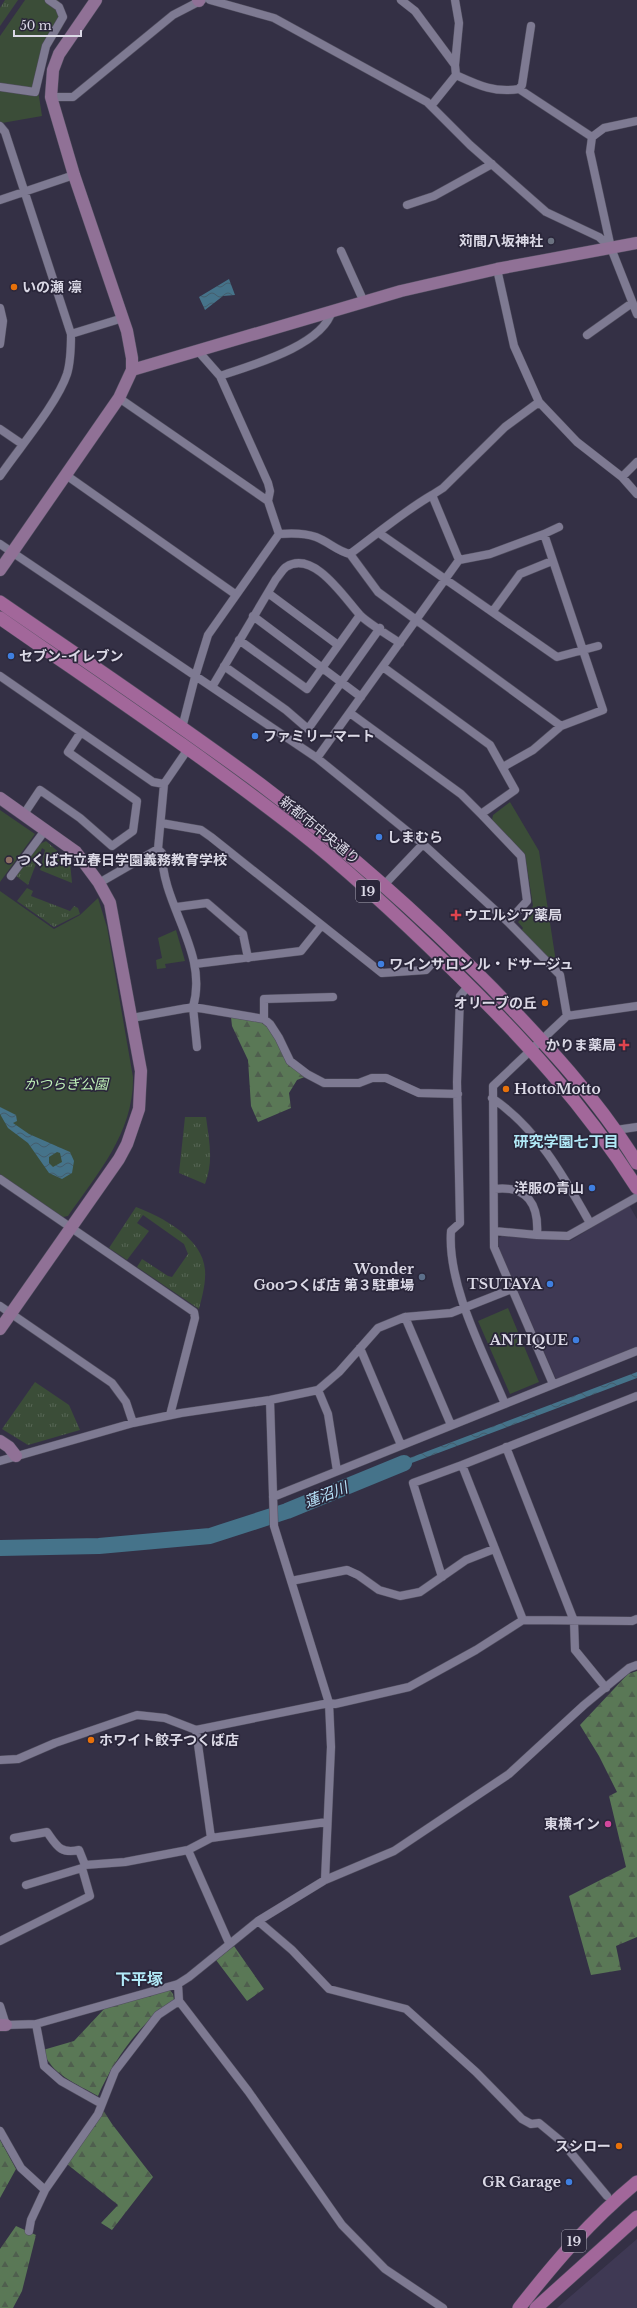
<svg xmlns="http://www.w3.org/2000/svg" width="637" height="2308" font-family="'Libre Baskerville','Noto Sans JP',serif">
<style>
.built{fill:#3f3954}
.grass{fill:url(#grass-tufts)}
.forest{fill:url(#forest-firs)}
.park{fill:#3b4d38}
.water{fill:url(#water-waves);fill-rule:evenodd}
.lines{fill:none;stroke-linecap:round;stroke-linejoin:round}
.river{stroke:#45738a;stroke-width:16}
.street-casing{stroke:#514e5f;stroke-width:9}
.secondary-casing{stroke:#514e5f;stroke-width:13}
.primary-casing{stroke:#514e5f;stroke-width:14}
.street{stroke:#7e7a92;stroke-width:8}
.secondary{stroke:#907196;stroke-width:12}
.primary{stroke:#a2679a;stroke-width:13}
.worship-dot{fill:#6b7280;stroke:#2a263a;stroke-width:1.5}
.food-dot{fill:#e8710a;stroke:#2a263a;stroke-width:1.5}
.shop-dot{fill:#3f7fe0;stroke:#2a263a;stroke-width:1.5}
.education-dot{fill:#8d6e63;stroke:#2a263a;stroke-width:1.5}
.health-dot{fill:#e0444e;stroke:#2a263a;stroke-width:1.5}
.service-dot{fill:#5c6f8a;stroke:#2a263a;stroke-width:1.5}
.hotel-dot{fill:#d1479c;stroke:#2a263a;stroke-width:1.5}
.labels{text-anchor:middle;stroke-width:3.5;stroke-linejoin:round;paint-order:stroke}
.shield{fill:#2a263a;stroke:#a6a3b2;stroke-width:1}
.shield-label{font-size:13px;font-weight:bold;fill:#dbd9e6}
.poi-label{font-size:14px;font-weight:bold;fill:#dbd9e6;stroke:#2a263a;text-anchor:end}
.street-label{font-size:14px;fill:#dbd9e6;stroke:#2a263a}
.park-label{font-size:14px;font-style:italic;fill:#bff1b8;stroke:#2a263a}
.neighbourhood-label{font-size:15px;font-weight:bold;fill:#b1e9f7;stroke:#2a263a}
.water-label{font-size:15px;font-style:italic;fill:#b7e3fa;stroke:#2a263a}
.quarter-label{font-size:16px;font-weight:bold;fill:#b1e9f7;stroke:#2a263a}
</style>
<defs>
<pattern id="grass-tufts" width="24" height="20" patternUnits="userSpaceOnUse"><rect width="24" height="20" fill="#3b4d38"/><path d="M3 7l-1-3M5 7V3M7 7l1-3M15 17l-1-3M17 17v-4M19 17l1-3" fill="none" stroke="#576655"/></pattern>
<pattern id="forest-firs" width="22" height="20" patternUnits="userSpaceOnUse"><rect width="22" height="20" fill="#5a7856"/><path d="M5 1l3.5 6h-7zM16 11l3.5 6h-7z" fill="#4f5f4e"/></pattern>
<pattern id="water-waves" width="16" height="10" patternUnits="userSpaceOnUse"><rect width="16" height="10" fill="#45738a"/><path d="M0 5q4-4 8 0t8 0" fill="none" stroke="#445c6b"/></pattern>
</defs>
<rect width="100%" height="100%" fill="#343045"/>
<path class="built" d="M629 1205 637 1219V1349L556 1379 499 1248V1238L502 1236 570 1241Z
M637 2239V2308H557Z"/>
<path class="grass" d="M5 0H18L0 26V8Z
M46 841 70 862 72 883 40 870 45 850 42 848 28 885 16 876 38 845Z
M27 888 33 891 31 896 70 911 74 906 78 908 80 914 54 927 17 901Z
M185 1117H206C209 1140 214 1161 205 1184L179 1173Z
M136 1207C162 1217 203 1238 205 1270 206 1283 202 1297 199 1309L137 1267 142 1259 168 1276 172 1277 188 1254 184 1244 143 1215 137 1223 149 1231 127 1260 109 1248Z
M35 1382 69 1405 80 1430 28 1445 2 1429Z"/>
<path class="forest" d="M231 1017 259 1021 271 1029 307 1076 297 1080 289 1093 291 1108 258 1122 251 1106 248 1060 232 1026Z
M637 1671V1937L616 1946 621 1970 591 1975 569 1896 626 1867 609 1796 617 1792 599 1756 580 1725 628 1674Z
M234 1946 264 1989 247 2001 216 1960Z
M168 1988 173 1994 174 2000C140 2023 114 2059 98 2096 77 2084 50 2074 43 2050L74 2041 105 2008Z
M103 2110 112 2124 153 2177 112 2230 101 2223 118 2205 67 2164Z
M0 2140 16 2169 0 2198Z
M16 2226 36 2235 22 2291 13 2308H0V2249Z"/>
<path class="park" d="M25 0H58L66 16 62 28 49 47 38 90 42 116 2 123 0 122V36Z
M510 802 539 851 556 962 551 963 521 931 523 928 518 922 533 906 525 854 492 820 493 815Z
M0 810 35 834 0 882Z
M0 891 54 929 80 915 98 898 107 927 133 1077C134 1132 98 1173 68 1216L63 1217 0 1174Z
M176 930 185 961 165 964 166 968 157 969 156 960 162 958 158 938Z
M508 1308 539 1382 510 1394 478 1321Z"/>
<path class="water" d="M229 279 235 295 223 296 205 310 199 297Z
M0 1107 16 1115 17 1121 13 1123 29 1134 70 1152 74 1161 72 1173 62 1179 49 1173 28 1143 8 1128 0 1114ZM57 1152 60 1153 62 1162 53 1167 49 1163V1157Z
M637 1372V1378L385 1473 383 1468Z"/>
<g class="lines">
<path class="river" d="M0 1548 99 1546 210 1536 287 1511 404 1463"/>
<defs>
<path id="street" d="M210 0 274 18 427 102 470 145 546 212 599 237 611 248
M401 0 415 11 455 65 456 75C478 85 494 93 519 89L592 137 590 152 611 248 637 314
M455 0 459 23 455 65
M0 87 35 92 46 46 63 17 59 7 49 0
M519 89 522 85 531 26
M51 97H73L173 15 202 0
M431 106 456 75
M0 126 5 132 71 334C71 347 71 361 67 374 57 404 19 448 0 476
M592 137 604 128 637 121
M0 200 74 175
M407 205 434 196 492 164
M341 251 364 302
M497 269 514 346 539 402 577 442 622 477 637 494
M0 308 3 321 0 344
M71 334 123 318
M587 335 632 303
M198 351 220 376 268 483 270 491 268 501
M220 376C252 365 322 346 332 311
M119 398 268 501 279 534 208 635 195 677 182 728
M0 429 22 444
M66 475 235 594
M622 477 637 462
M432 495 443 488 505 427 539 402
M379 533 557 657 598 646
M279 534C291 533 305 533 316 537 329 542 337 551 350 554L378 592 561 726
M544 534 559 527
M0 544 317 758 423 844 508 922 560 975 567 1016
M350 554C377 534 403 512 432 495L459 560
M268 593 338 645
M493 611 520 574 552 561
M253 616 361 697
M239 640 307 689 360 615
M224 666 286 710 308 729 380 628
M383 667 490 745 515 790 481 814 521 856 527 901 508 922
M0 676 153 782 164 784
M212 687 276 579C279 576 282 570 286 567 314 549 345 599 360 615 369 624 388 635 400 643
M350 713 461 794 481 814
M317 758 459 560 490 554 544 534 603 710 561 726 533 750 503 767
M24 814 40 790 80 818 112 846 133 831 137 801 68 752 81 732
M161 823 201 830 211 837 382 973 426 970 439 956
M11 876 46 829
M99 883 158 849 164 784 188 749
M384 885 423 844
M177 907 207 903 243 934 248 958
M195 964 301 951 321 926
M469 985 460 996 457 1082 460 1223 451 1231C447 1285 484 1354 505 1404
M132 1018 193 1007C209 952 162 906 162 853L158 849
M264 1019V999L333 997
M197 1047 193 1007 264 1019 270 1024 279 1038 290 1061 307 1074 324 1083H359L372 1078H386L419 1093 458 1094
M492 1098C537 1128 564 1177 590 1223
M616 1130 637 1127
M0 1179 194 1312 195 1318 170 1415
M494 1189C528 1185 539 1205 537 1235
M494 1231 537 1235 568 1236 637 1197
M0 1306 112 1383 126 1402 133 1423
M405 1317 451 1425
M360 1348 401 1445
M553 1384 494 1247 493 1086 567 1016 637 1006
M318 1390 328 1414 337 1471
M270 1400 274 1526 329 1703 331 1747 325 1880
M506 1447 574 1621 575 1650 606 1688
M0 1461 133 1423 181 1413 270 1400 318 1390 339 1372 378 1328 405 1317 451 1313 512 1289
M462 1465 637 1396
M273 1497 637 1351
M442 1577 413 1483 462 1465 523 1620
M291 1581 347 1570 358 1575 379 1590 400 1596 420 1592 466 1560 494 1549
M196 1730 211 1838 188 1850 229 1943
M0 1760 18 1759 55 1743 137 1715 165 1718 196 1730 329 1703 335 1704 409 1687 476 1650 523 1620 632 1621 637 1619
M14 1838 47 1832C57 1846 60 1854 79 1850L85 1865
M211 1838 327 1822
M26 1885 82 1868
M258 1921 292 1950 329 1989 406 2009 476 2072 522 2119 531 2124 539 2123 562 2142 607 2196
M0 1941 90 1896 82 1868 85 1865 125 1862 188 1850
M179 2001 248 2091 342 2225 385 2269 443 2308
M0 2006 6 2025 36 2024 178 1984 189 1977 258 1921 325 1880 394 1851 509 1774 584 1705 629 1668 637 1665
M36 2024 44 2066 61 2081 102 2104
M0 2131 21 2168 45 2190
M29 2231 31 2220 45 2190 98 2114 115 2071 158 2015 179 2001 178 1984"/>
<path id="secondary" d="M198 0 199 1
M132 370 401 291 497 269 637 243
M0 570 119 398 132 370V358L127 331 74 175 51 97 53 70 59 54 96 0
M0 798 76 852 99 883 110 903 141 1071 139 1109 127 1144 119 1159 0 1329
M0 1441 9 1447 16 1456
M0 2025H6"/>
<path id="primary" d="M0 602C87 662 175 721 260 784 342 846 420 915 492 988 545 1043 597 1098 637 1163
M0 618C99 687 200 754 296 829 351 872 403 921 453 970 522 1037 586 1107 637 1188
M519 2308C556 2261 590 2221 637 2182
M536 2308 637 2217"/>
</defs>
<use href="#street" class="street-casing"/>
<use href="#secondary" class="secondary-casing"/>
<use href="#primary" class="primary-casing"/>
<use href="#street" class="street"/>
<use href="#secondary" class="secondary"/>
<use href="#primary" class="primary"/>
</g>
<circle class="worship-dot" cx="551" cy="241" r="4"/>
<g class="food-dot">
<circle cx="14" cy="287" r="4"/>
<circle cx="545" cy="1003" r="4"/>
<circle cx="506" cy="1089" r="4"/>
<circle cx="91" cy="1740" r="4"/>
<circle cx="619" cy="2146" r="4"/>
</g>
<g class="shop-dot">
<circle cx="11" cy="656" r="4"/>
<circle cx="255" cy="736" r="4"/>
<circle cx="379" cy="837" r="4"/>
<circle cx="381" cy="964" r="4"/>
<circle cx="592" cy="1188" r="4"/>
<circle cx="550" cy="1284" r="4"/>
<circle cx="576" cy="1340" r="4"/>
<circle cx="569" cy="2182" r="4"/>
</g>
<circle class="education-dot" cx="9" cy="860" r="4"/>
<g class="health-dot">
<path d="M454 909h4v4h4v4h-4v4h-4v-4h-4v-4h4z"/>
<path d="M622 1039h4v4h4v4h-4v4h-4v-4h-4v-4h4z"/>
</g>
<circle class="service-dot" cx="422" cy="1277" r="4"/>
<circle class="hotel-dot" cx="608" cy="1824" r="4"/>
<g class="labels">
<g class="shield">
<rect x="356" y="880" width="24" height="22" rx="3"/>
<rect x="562" y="2230" width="24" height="22" rx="3"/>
</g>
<g class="shield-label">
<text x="368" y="896">19</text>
<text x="574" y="2246">19</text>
</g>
<g class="poi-label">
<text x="543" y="246">苅間八坂神社</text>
<text x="22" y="292" text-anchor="start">いの瀬 凛</text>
<text x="19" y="661" text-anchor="start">セブン-イレブン</text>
<text x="263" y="741" text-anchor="start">ファミリーマート</text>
<text x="387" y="842" text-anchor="start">しまむら</text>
<text x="17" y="865" text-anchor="start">つくば市立春日学園義務教育学校</text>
<text x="464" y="920" text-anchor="start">ウエルシア薬局</text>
<text x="389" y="969" text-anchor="start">ワインサロン ル・ドサージュ</text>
<text x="537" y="1008">オリーブの丘</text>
<text x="616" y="1050">かりま薬局</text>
<text x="514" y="1094" text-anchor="start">HottoMotto</text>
<text x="584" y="1193">洋服の青山</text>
<text x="414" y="1274">Wonder<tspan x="414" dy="16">Gooつくば店 第３駐車場</tspan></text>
<text x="542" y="1289">TSUTAYA</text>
<text x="568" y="1345">ANTIQUE</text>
<text x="99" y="1745" text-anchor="start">ホワイト餃子つくば店</text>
<text x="600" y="1829">東横イン</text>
<text x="611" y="2151">スシロー</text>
<text x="561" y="2187">GR Garage</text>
</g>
<g class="street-label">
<text transform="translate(320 830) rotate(39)" y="5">新都市中央通り</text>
</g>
<g class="park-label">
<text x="66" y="1089">かつらぎ公園</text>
</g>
<g class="neighbourhood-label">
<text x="566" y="1147">研究学園七丁目</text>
</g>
<g class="water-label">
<text transform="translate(326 1495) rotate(-21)" y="5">蓮沼川</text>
</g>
<g class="quarter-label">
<text x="139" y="1985">下平塚</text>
</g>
</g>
<path d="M14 30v6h67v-6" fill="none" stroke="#dbd9e6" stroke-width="2"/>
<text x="20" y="30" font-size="12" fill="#dbd9e6" stroke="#2a263a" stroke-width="3" paint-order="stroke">50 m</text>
</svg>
